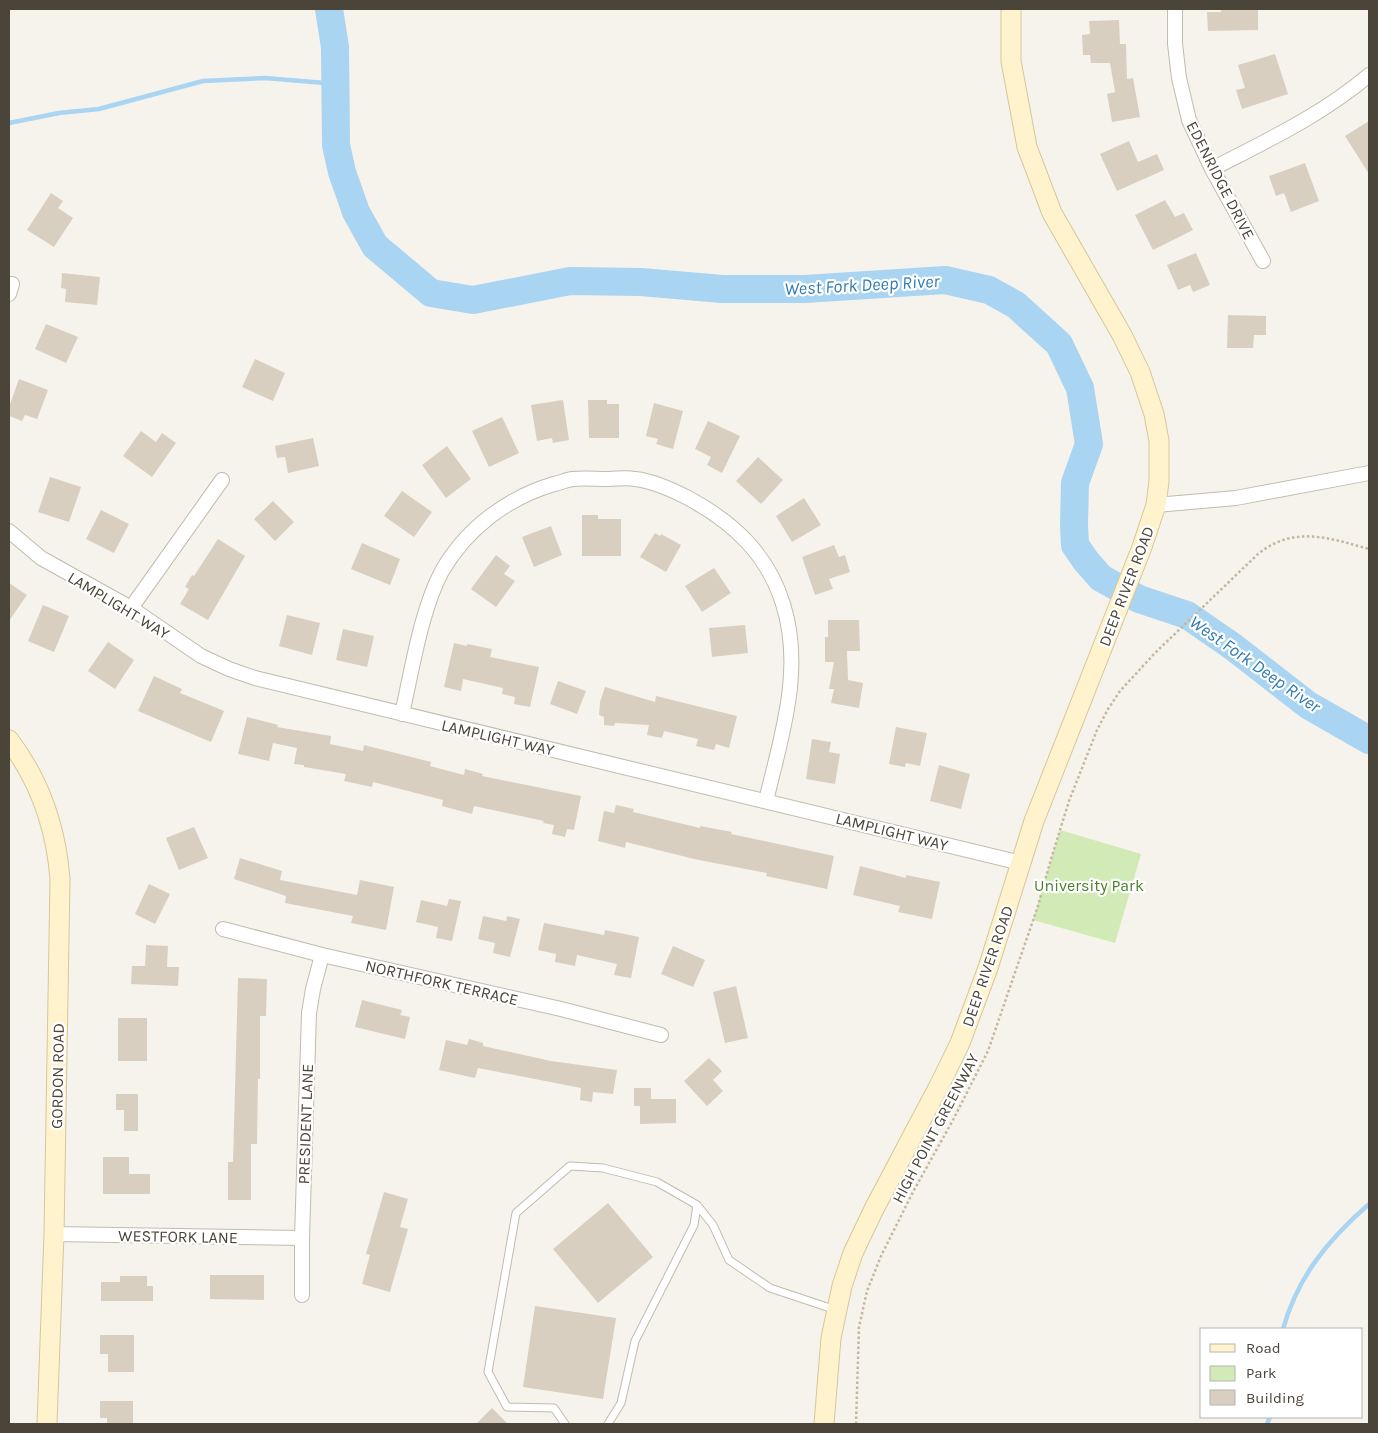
<svg xmlns="http://www.w3.org/2000/svg" width="1378" height="1433" font-family="Karla,sans-serif">
<style>
.green{fill:#d2eab5}
.lines{fill:none;stroke-linecap:round;stroke-linejoin:round}
.stream{stroke:#a9d4f2;stroke-width:4.5}
.river{stroke:#a9d4f2;stroke-width:28}
.building{fill:#d8cfc1}
.lane-casing{stroke:#c2bbae;stroke-width:9}
.street-casing{stroke:#c2bbae;stroke-width:16}
.secondary-casing{stroke:#d6c79b;stroke-width:21}
.path{stroke:#c4b79f;stroke-width:2.5;stroke-dasharray:2.5 2.5;stroke-linecap:butt}
.lane{stroke:#fff;stroke-width:7}
.street{stroke:#fff;stroke-width:14}
.secondary{stroke:#fff3cd;stroke-width:19}
.labels{text-anchor:middle;stroke-width:4.5;stroke-linejoin:round;paint-order:stroke}
.street-label{font-size:16px;fill:#4b4439;stroke:#fff}
.park-label{font-size:16px;fill:#4a7f2a;stroke:#fff}
.water-label{font-size:18px;font-style:italic;fill:#2e7ab2;stroke:#fff}
</style>
<rect width="100%" height="100%" fill="#f6f3ec"/>
<path class="green" d="M1060 830 1141 854 1115 943 1033 920Z"/>
<g class="lines">
<path class="stream" d="M9 123 59 113 99 109 203 81 265 78 337 84
M1283 1329C1298 1276 1328 1240 1369 1204
M1267 1424 1270 1417"/>
<path class="river" d="M329 9 335 47 336 145 342 172 356 212 375 246 431 293 473 300 570 281 641 282 722 289H805L945 280 989 290 1016 305 1059 344 1080 388 1089 444 1075 483 1074 525 1075 545 1086 561 1101 578 1139 599 1187 615 1232 646 1308 705 1369 740"/>
</g>
<path class="building" d="M1221 9H1258V30L1208 31 1207 12H1221Z
M1119 20 1120 44H1126L1127 79 1133 78 1140 117 1112 122 1107 94 1115 92 1110 63H1091L1090 55H1083L1082 35 1090 34 1089 21Z
M1275 54 1288 94 1242 109 1236 90 1245 88 1238 65Z
M1369 121V174L1345 136Z
M1129 141 1138 162 1157 154 1164 170 1117 191 1100 154Z
M1305 163 1319 201 1291 212 1284 193 1276 196 1269 176Z
M51 193 63 201 58 208 73 218 54 247 27 230Z
M1165 200 1175 217 1184 213 1193 230 1153 250 1135 215Z
M1196 253 1210 285 1193 292 1190 285 1178 290 1167 265Z
M62 273 100 277 97 305 65 302 66 289 61 288Z
M1228 315 1266 316V335H1254L1253 348H1227Z
M46 324 78 337 66 363 35 349Z
M255 359 285 373 273 401 242 387Z
M19 379 48 390 37 419 25 415 22 421 9 416V407Z
M563 400 569 440 553 443 552 438 537 441 531 405Z
M588 400H607V404H619V438H589Z
M654 403 683 411 673 449 656 444 658 439 646 436Z
M502 417 519 453 489 467 472 431Z
M708 421 740 436 722 473 707 465 711 457 695 449Z
M141 431 156 442 162 433 176 443 152 477 123 456Z
M313 438 319 466 288 473 285 457 277 458 275 446Z
M447 446 471 479 446 498 422 465Z
M758 457 783 480 761 504 736 481Z
M50 477 81 487 69 522 38 512Z
M402 491 432 512 414 537 384 516Z
M804 498 821 525 792 542 776 516Z
M273 501 294 522 275 541 254 519Z
M101 510 129 524 114 553 86 539Z
M582 515H598V519H621V556H582Z
M551 526 562 555 534 567 522 537Z
M655 533 660 536 661 534 681 545 666 572 640 557Z
M218 539 245 556 208 620 180 604 189 589 185 587 192 575 194 576Z
M362 543 400 559 390 585 351 569Z
M834 545 839 557 845 555 850 572 829 579 833 589 815 595 802 557Z
M496 555 510 566 504 574 515 581 496 607 471 589Z
M714 568 731 593 702 612 685 586Z
M9 583 27 595 9 621Z
M43 605 69 616 54 652 28 641Z
M287 615 320 623 312 655 279 646Z
M828 620H859L860 651H847L848 680 863 683 859 708 831 703 834 689H829L834 662H825V637H828Z
M745 625 748 653 712 657 709 628Z
M343 629 374 636 367 667 336 660Z
M108 642 134 660 115 689 88 671Z
M454 643 467 646V644L492 649 490 657 539 667 530 707 514 704 515 697 502 694 503 688 463 679 461 691 444 687Z
M154 676 182 689 180 693 224 711 211 742 138 711Z
M558 681 586 691 577 714 550 704Z
M605 687 655 702 656 696 737 716 729 748 716 744 714 750 696 746 698 739 664 731 662 738 647 735 649 725 615 723 614 726 604 725V717L599 715 600 702Z
M247 717 278 725 277 727 331 736 330 744 363 751 364 745 431 762 430 766 464 775 465 769 483 774 482 776 581 796 574 830 567 829 565 837 552 834 554 825 543 823 544 821 474 806 472 814 442 806 443 800 373 782 372 787 344 781 346 774 304 767V765L294 764 297 748 273 743 269 761 238 754Z
M896 727 927 733 920 766 906 763 905 767 889 764Z
M812 739 831 742 829 752 840 754 835 784 806 779Z
M939 765 970 774 961 809 930 801Z
M616 805 634 809 633 812 700 828V826L732 832 731 834 834 856 827 889 766 876 767 873 694 859 626 842 625 848 598 841 604 811 614 813Z
M194 827 208 858 179 870 166 838Z
M240 858 282 871 280 880 357 895 360 880 394 887 386 930 351 923 353 916 285 903 286 896 234 879Z
M860 866 906 878V875L940 882 932 919 898 912 900 906 853 895Z
M149 884 170 894 155 924 135 914Z
M449 899 461 901 452 941 436 938 438 927 416 922 421 900 447 906Z
M483 916 506 921 507 916 520 919 510 957 493 953 495 943 478 939Z
M544 923 604 935 605 930 639 937 631 978 614 975 617 964 577 955 575 966 555 962 556 954 538 950Z
M146 945 168 946 167 967H179L178 986 131 984 132 966H145Z
M673 946 705 960 693 987 661 974Z
M238 978 267 979 266 1016H260V1079H258L257 1144H251V1200H228V1162H233Z
M736 986 748 1038 725 1043 713 992Z
M362 1000 402 1010 400 1015 410 1017 405 1039 355 1027Z
M118 1018H147V1061H118Z
M469 1039 483 1043V1046L551 1061 617 1070 613 1094 593 1092 592 1102 580 1100 581 1088 478 1068 475 1078 439 1070 446 1040 467 1045Z
M709 1058 722 1071 713 1080 723 1091 707 1106 684 1081Z
M634 1088H651V1099H676V1123L640 1124V1106H634Z
M116 1094H138V1131H124V1110H116Z
M103 1157H129V1174H150V1194H103Z
M384 1192 408 1199 400 1227 408 1229 390 1292 362 1284 370 1255 366 1254Z
M608 1203 653 1257 598 1303 553 1249Z
M210 1275H264V1300L210 1299Z
M120 1276H147V1286H153V1301H101V1282H120Z
M535 1306 616 1318 603 1399 523 1387Z
M100 1335H134V1372H108V1354H100Z
M100 1401H133V1424H107V1418H100Z
M492 1408 508 1424H476Z"/>
<g class="lines">
<defs>
<path id="lane" d="M697 1205 713 1225 729 1260 770 1288 836 1310
M565 1424 554 1408 507 1407 488 1372 516 1213 570 1166 603 1168 657 1182 697 1205 694 1225 635 1341 621 1403 608 1424"/>
<path id="street" d="M1175 9V44L1179 78 1189 120 1212 169 1263 261
M1212 169C1266 141 1322 115 1369 75
M9 294 12 284
M1156 505 1236 498 1369 473
M9 531 41 558 131 608 201 656 229 669 255 678 1021 863
M131 608 222 480
M402 714C412 670 421 610 442 571 467 528 507 498 554 484 560 483 566 480 572 479 584 478 596 479 608 479 617 479 626 477 635 479 654 481 673 490 690 499 734 523 768 555 783 604 804 670 781 737 766 801
M223 929 322 955 561 1009 661 1035
M54 1234 302 1238
M302 1295V1238L309 1013 313 989 322 955"/>
<path id="secondary" d="M9 740C40 781 56 827 60 879L54 1234 47 1424
M824 1424 831 1338 842 1286 853 1253 874 1209 939 1086 960 1043 988 968 1034 821 1142 547 1156 505 1159 481V441L1154 414 1140 372 1122 335 1052 213 1027 147 1011 61V9"/>
</defs>
<use href="#lane" class="lane-casing"/>
<use href="#street" class="street-casing"/>
<use href="#secondary" class="secondary-casing"/>
<path class="path" d="M856 1424 859 1327 867 1291 881 1256 913 1192 953 1120 988 1051 1038 906 1051 859 1069 801 1097 730 1108 709 1120 691 1155 653 1258 554C1294 525 1329 538 1369 549"/>
<use href="#lane" class="lane"/>
<use href="#street" class="street"/>
<use href="#secondary" class="secondary"/>
</g>
<g class="labels">
<g class="street-label">
<text transform="translate(1221 180) rotate(63)" y="6">EDENRIDGE DRIVE</text>
<text transform="translate(1126 586) rotate(-69)" y="6">DEEP RIVER ROAD</text>
<text transform="translate(119 605) rotate(31)" y="6">LAMPLIGHT WAY</text>
<text transform="translate(498 737) rotate(13)" y="6">LAMPLIGHT WAY</text>
<text transform="translate(892 831) rotate(14)" y="6">LAMPLIGHT WAY</text>
<text transform="translate(987 966) rotate(-71)" y="6">DEEP RIVER ROAD</text>
<text transform="translate(442 982) rotate(13)" y="6">NORTHFORK TERRACE</text>
<text transform="translate(57 1076) rotate(-89)" y="6">GORDON ROAD</text>
<text transform="translate(305 1124) rotate(-88)" y="6">PRESIDENT LANE</text>
<text transform="translate(935 1128) rotate(-62)" y="6">HIGH POINT GREENWAY</text>
<text transform="translate(178 1236) rotate(1)" y="6">WESTFORK LANE</text>
</g>
<g class="park-label">
<text x="1089" y="891">University Park</text>
</g>
<g class="water-label">
<text transform="translate(862 285) rotate(-3)" y="6">West Fork Deep River</text>
<text transform="translate(1255 664) rotate(35)" y="6">West Fork Deep River</text>
</g>
</g>
<rect width="1378" height="1433" fill="none" stroke="#4b4439" stroke-width="20"/>
<rect x="1200" y="1328" width="162" height="90" fill="#ffffff" stroke="#b7b4b0"/>
<rect x="1210" y="1344" width="25" height="8" fill="#fff3cd" stroke="#b7b4b0"/>
<text x="1246" y="1353" font-size="15" fill="#4b4439">Road</text>
<rect x="1210" y="1366" width="25" height="15" fill="#d2eab5" stroke="#b7b4b0"/>
<text x="1246" y="1378" font-size="15" fill="#4b4439">Park</text>
<rect x="1210" y="1390" width="25" height="15" fill="#d8cfc1" stroke="#b7b4b0"/>
<text x="1246" y="1403" font-size="15" fill="#4b4439">Building</text>
</svg>
